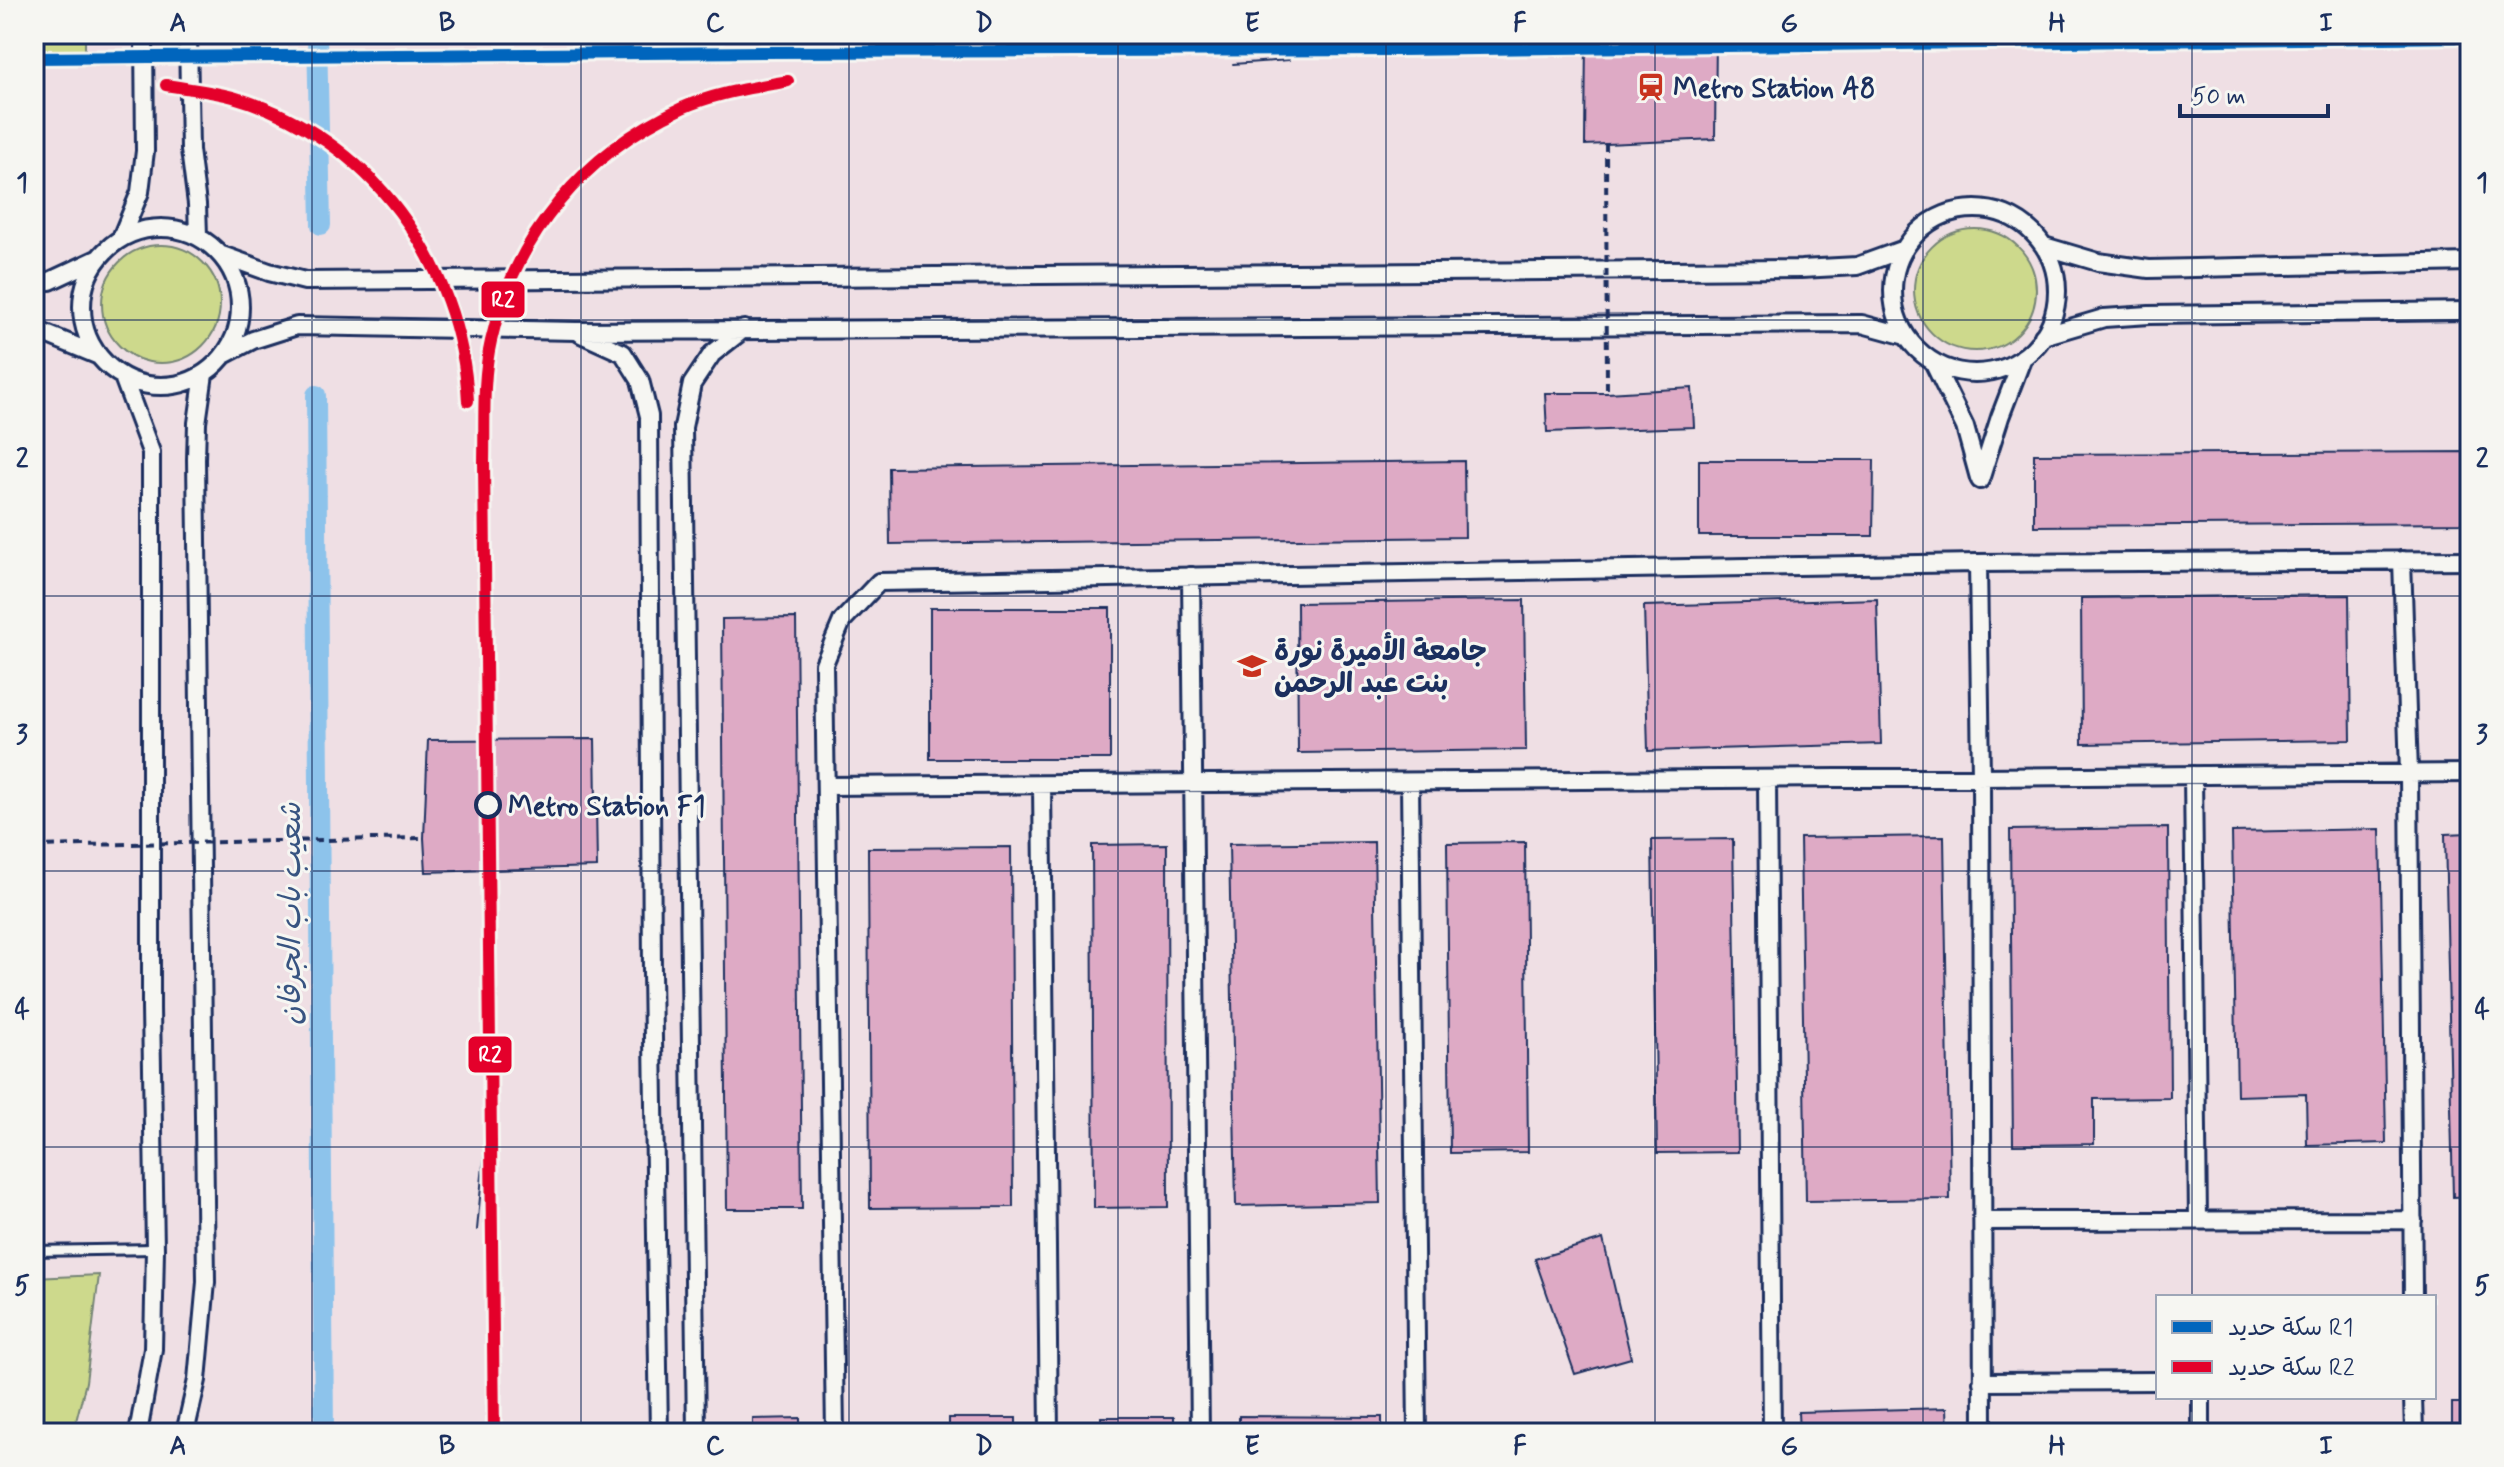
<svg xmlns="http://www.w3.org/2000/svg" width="2504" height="1467" font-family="Mynerve,'Playpen Sans Arabic',sans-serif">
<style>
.built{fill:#efdfe4;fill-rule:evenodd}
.green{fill:#cdd98c;stroke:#748475;stroke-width:2}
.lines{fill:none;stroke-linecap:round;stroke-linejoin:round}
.canal{stroke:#8dc3eb;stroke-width:20}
.building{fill:#deaac5;stroke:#1b2f5e;stroke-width:2}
.lane-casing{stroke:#1b2f5e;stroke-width:14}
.street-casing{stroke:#1b2f5e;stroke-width:22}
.lane{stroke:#f6f6f2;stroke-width:8}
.street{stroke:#f6f6f2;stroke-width:16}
.tram{stroke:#1b2f5e;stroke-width:2}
.path-bridge{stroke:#1b2f5e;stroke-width:4;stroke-dasharray:8 6;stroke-linecap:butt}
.rail-1-casing{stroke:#f6f6f2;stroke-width:18}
.rail-2-casing{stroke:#f6f6f2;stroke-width:18}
.rail-1{stroke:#0065bd;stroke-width:12}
.rail-2{stroke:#e4002b;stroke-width:12}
.grid{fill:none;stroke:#1b2f5e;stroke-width:2;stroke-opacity:0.55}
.stop-dot{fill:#f6f6f2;stroke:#1b2f5e;stroke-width:4}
.labels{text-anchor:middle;stroke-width:6;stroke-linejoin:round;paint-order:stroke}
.poi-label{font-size:28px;font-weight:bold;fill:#1b2f5e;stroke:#f6f6f2;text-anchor:start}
.stop-label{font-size:28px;font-weight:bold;fill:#1b2f5e;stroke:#f6f6f2;text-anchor:start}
.water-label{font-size:30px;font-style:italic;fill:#385481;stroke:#f6f6f2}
.line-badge{stroke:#f6f6f2;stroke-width:3}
.badge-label{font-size:22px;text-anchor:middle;font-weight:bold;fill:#fff}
.neatline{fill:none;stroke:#1b2f5e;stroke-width:3}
.grid-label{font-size:26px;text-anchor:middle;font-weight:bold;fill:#1b2f5e}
</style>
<rect width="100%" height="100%" fill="#f6f6f2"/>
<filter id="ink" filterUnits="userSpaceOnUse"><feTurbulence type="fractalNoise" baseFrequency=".0125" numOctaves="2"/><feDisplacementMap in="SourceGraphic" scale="16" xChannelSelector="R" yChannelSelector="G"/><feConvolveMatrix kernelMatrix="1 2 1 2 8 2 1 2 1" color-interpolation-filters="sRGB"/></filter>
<g filter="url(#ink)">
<path class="built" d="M34 34H2470V1433H34ZM2158 1297H2434V1397H2158Z"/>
<path class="green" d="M34 34H85V56H34Z
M1914 290a61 61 0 1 1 122 0a61 61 0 1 1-122 0Z
M102 304a59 59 0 1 1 118 0a59 59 0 1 1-118 0Z
M99 1275 86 1382 73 1433H34V1278Z"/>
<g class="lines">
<path class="canal" d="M317 34 321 225
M316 395 324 1433"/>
</g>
<path class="building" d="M1586 34H1716L1715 139 1585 145Z
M1692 388 1694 427 1547 432 1545 393H1607Z
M2470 452V523L2034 526V454Z
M1699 460H1874L1873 536H1699Z
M1464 461 1465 537 890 544 889 468Z
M2349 595 2351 740 2082 744 2081 598Z
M1877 599 1881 744 1648 751 1644 606Z
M1524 600 1526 750 1298 753 1297 603Z
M930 608H1110V759H930Z
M796 618 802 1209H727L722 619Z
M595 739 597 867 426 872 424 838 428 740Z
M2168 828 2170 1098 2094 1099V1144L2013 1145 2010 830Z
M2380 829 2386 1143 2307 1145 2306 1094 2237 1096 2232 832Z
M2470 833V1196L2453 1197 2445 834Z
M1944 836 1950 1199 1806 1201 1800 838Z
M1733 839 1738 1152 1657 1153 1652 840Z
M1374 842 1380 1203 1236 1206 1229 844Z
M1525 842 1528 1152 1450 1153 1447 843Z
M1167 844 1168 1207 1094 1208 1092 845Z
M1011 847 1013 1207 870 1208 868 848Z
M1603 1239 1631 1358 1575 1374 1535 1259Z
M2452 1403H2470V1433H2452Z
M1947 1408 1948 1433H1799L1798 1412Z
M1239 1416 1382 1417V1433H1239Z
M1101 1417H1174V1433H1101Z
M800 1418V1433H753V1419Z
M949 1418H1016V1433H949Z"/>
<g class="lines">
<defs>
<path id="lane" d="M34 1251 155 1249"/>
<path id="street" d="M188 34 190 150 197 204 198 236
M1893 291a82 82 0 1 1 164 0a82 82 0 1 1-164 0Z
M82 307a79 79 0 1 1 158 0a79 79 0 1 1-158 0Z
M121 238 140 192 145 151 144 34
M2044 246 2098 262 2149 269 2470 262
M222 255 269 272 305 281 1801 269 1857 266 1904 249
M34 281H50L97 259
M34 329 97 355
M581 334 623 353 640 380 649 416 652 973 659 1433
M2043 336 2104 318 2149 315 2470 311
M224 355 253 340 297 326 576 331 1862 324 1906 336
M1933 362 1965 427 1979 478
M123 377 151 452V1009L155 1249 153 1349 138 1433
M1980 480 2000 417 2023 357
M2402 560 2409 773 2413 1297
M1978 563 1981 777 1983 1433
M1191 576 1200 1433
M2193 775 2198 1220
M1767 779 1772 1433
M1410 782 1417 1433
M1042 785 1049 1433
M826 786 2470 773
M1983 1221 2413 1220
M1982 1382 2158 1381
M2201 1397V1433
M2413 1397 2414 1433
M185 1433 197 1380 206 1282 196 459 197 423 204 374
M696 1433 683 427 692 384 712 354 744 329
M835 1433 824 664 842 621 879 582 1978 563 2470 560"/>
</defs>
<use href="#lane" class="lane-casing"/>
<use href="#street" class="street-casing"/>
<use href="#lane" class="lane"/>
<use href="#street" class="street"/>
<path class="tram" d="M34 58 761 52 1400 50 2470 37
M1233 64 1289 60
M477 1230 488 1109 489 1067"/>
<path class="path-bridge" d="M1606 143 1607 393
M34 846 424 838"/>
<defs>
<path id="rail-1" d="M34 58 761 52 1400 50 2470 37"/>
<path id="rail-2" d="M166 85C188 89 211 91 233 97 370 136 461 262 468 401
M494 1433 484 463C485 422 482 380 491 341 514 237 585 152 682 108 715 93 752 88 788 81"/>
</defs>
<use href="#rail-1" class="rail-1-casing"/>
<use href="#rail-2" class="rail-2-casing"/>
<use href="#rail-1" class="rail-1"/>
<use href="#rail-2" class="rail-2"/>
</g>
</g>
<path class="grid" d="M312 34V1433M581 34V1433M849 34V1433M1118 34V1433M1386 34V1433M1655 34V1433M1923 34V1433M2192 34V1297M34 320H2470M34 596H2470M34 871H2470M34 1147H2470M2192 1397V1433"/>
<defs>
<symbol id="station-bare" viewBox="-9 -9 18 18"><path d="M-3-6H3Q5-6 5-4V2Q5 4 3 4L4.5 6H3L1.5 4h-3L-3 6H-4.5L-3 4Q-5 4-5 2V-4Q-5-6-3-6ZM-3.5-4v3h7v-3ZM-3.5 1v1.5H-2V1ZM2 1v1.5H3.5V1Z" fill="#c8321e" stroke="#f6f6f2" stroke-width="2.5" paint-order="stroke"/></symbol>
<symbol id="university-bare" viewBox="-9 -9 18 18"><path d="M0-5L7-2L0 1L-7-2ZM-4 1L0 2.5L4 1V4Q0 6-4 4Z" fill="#c8321e" stroke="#f6f6f2" stroke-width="2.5" paint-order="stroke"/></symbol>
</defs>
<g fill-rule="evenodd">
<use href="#station-bare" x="1631" y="67" width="40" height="40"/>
<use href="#university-bare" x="1232" y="646" width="40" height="40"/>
</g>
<circle class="stop-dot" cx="488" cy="805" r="12"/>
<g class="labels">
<g class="poi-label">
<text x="1673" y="97">Metro Station A8</text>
<text x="1274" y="660">جامعة الأميرة نورة<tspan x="1274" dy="32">بنت عبد الرحمن</tspan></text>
</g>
<g class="stop-label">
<text x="508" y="815">Metro Station F1</text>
</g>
<g class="water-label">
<text transform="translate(290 914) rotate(-90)" y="10">شعيب باب الجرفان</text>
</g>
</g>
<g class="line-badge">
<rect x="480" y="280" width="46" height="39" rx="8" fill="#e4002b"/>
<rect x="467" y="1035" width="46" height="39" rx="8" fill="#e4002b"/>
</g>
<g class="badge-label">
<text x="503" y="307">R2</text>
<text x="490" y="1062">R2</text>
</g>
<rect width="2504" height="1467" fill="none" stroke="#f6f6f2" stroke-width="88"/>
<rect x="2156" y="1295" width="280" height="104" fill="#f6f6f2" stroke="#9ea6b7" stroke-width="2"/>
<rect x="2172" y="1321" width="40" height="12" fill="#0065bd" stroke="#9ea6b7" stroke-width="2"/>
<text x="2228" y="1335" font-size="24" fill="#1b2f5e">سكة حديد R1</text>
<rect x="2172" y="1361" width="40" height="12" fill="#e4002b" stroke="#9ea6b7" stroke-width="2"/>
<text x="2228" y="1375" font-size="24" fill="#1b2f5e">سكة حديد R2</text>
<path d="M2180 104v12h148v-12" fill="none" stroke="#1b2f5e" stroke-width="4"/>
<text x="2192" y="104" font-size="24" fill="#1b2f5e" stroke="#f6f6f2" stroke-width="6" paint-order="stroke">50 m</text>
<rect x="44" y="44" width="2416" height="1379" class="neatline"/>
<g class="grid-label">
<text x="178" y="31">A</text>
<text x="447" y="31">B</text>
<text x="715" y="31">C</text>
<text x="984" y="31">D</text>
<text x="1252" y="31">E</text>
<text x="1520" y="31">F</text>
<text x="1789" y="31">G</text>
<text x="2057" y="31">H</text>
<text x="2326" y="31">I</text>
<text x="22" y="191">1</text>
<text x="2482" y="191">1</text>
<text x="22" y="467">2</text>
<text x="2482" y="467">2</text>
<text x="22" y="743">3</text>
<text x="2482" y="743">3</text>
<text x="22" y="1018">4</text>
<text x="2482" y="1018">4</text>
<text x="22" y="1294">5</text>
<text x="2482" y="1294">5</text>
<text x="178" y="1454">A</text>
<text x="447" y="1454">B</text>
<text x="715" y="1454">C</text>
<text x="984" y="1454">D</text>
<text x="1252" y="1454">E</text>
<text x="1520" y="1454">F</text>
<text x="1789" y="1454">G</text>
<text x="2057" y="1454">H</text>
<text x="2326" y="1454">I</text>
</g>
</svg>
